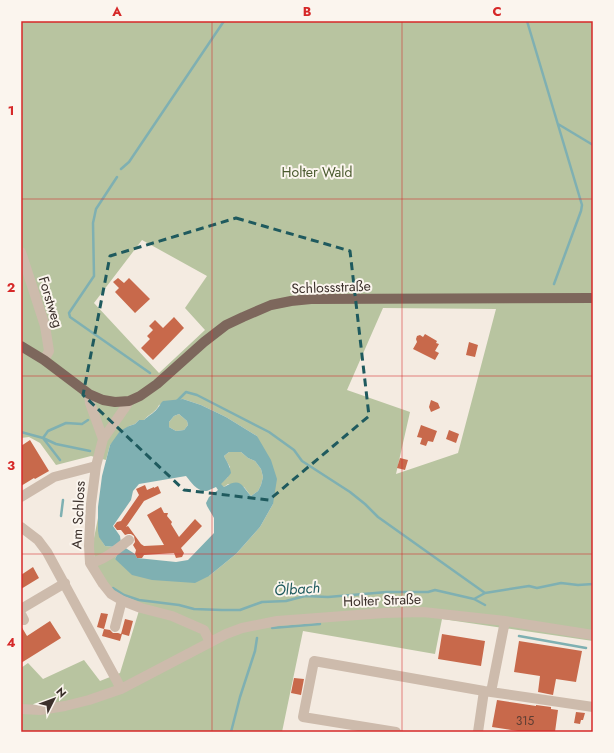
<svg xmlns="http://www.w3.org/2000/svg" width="614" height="753" font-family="Jost,sans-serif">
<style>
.green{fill:#b8c4a0;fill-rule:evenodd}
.water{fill:#7fb0b2;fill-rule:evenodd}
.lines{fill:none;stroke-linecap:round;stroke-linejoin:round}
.stream{stroke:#7fb0b2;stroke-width:2.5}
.building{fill:#c8694b}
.minor{stroke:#cdbbac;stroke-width:10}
.major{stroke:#7d675c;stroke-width:10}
.marked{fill:none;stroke:#1f5a5e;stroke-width:3;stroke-dasharray:8 5;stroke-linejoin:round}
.grid{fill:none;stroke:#d62828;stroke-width:1;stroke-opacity:0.55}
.labels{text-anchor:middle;stroke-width:4;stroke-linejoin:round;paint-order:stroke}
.number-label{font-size:12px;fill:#5e3e33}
.park-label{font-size:14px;fill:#4a5a2e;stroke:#fbf5ee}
.street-label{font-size:14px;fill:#3b302b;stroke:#fbf5ee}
.water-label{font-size:15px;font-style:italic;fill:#1f5a5e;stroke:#fbf5ee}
.neatline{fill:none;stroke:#d62828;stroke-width:1.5}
.grid-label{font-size:13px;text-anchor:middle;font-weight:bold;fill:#d62828}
</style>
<rect width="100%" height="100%" fill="#f4ebe1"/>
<path class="green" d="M21 21H593V641L442 619 435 654 303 631 282 732H21V668L28 663 43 679 84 660 100 681 120 673 141 604 113 591 98 570 93 551 94 538 98 518C98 530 98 535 105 546L116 547 119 551 115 559 209 576 236 554 260 527 273 504 257 436 226 417 201 405 183 399 174 401 159 405C156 412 149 414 144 420H139L135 424 129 426 110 445 106 460 91 456 56 465 40 443 29 437 21 438ZM142 240 207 276 185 308 205 330 159 373 94 303ZM383 308 496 309 458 453 396 474 410 412 347 390Z
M179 414 187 421 188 425 184 430 176 431 169 427V422L174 416Z
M229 452H241L248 458 255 461 261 469 263 477 261 485 258 491 251 496 244 487 228 484 224 487 220 484 228 477 230 467 227 462 224 456Z"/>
<path class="water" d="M183 399 201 405 226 417 257 436 271 460 277 479 273 504 260 527 236 554 209 576 195 583 152 580 132 575 115 559 119 551 116 547 105 546 99 537 98 531V507L102 476 110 445 120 431 129 426 135 424 139 420H144C148 416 154 413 157 409 160 406 160 403 163 401ZM179 414 187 421 188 425 184 430 176 431 169 427V422L174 416ZM229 452H241L248 458 255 461 261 469 263 477 261 485 258 491 251 496C241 485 241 477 224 487L221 484 228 477 231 473C230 466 227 462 224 456ZM186 476C191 482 197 492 207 491 210 490 213 488 216 487L218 490 209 497 206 503 207 506 214 518V533L188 560 176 562 137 558 135 554 124 547 121 543 120 536 113 526 131 500 133 491 139 484Z"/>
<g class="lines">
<path class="stream" d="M527 21 582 205 581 211 554 284
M558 124 593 145
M121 169 129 162 224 21
M117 177 96 209 93 223 94 276 69 313 70 317 150 373
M177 401 186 392 197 395 269 432 294 450 302 461 350 492 365 504 378 517 485 593 529 586 537 588 561 583 578 585 593 584
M21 432 43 438 48 431 66 423 82 424 88 420
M43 438 56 444 90 451
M43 438 60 460
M61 516 63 500
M113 588 124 595 139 600 179 605 194 609 222 610H240L262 602 286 601 305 596 328 597 387 592H428L435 590 474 599 485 593
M474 599 485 605
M272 628 320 624
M519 636 586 648
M231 732 240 697 255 651 257 638"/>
</g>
<path class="building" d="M118 278 124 283 129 278 150 299 135 313 115 292 119 288 113 282Z
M174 317 184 328 153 360 141 348 150 339 147 336 153 330 149 326 155 320 163 328Z
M425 334 437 341 436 343 439 344 435 351 439 353 435 360 413 349 417 342 416 339 417 336 420 335 423 337Z
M469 342 478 345 475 357 466 355Z
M431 400 438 403 440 408 431 412 429 407Z
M421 425 437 431 433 442 428 441 426 446 420 444 422 438 417 437Z
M449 430 459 434 456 443 446 439Z
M30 440 49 471 35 479 34 478 21 486V446Z
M400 458 408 460 405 470 397 468Z
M145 485 147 490 154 487V488L158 486 161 493 144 501 126 527 128 526 141 544 144 546 164 545 147 515 161 507 164 513H168L167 516 172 522 171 524 179 537 195 519 202 526 181 548 184 553 182 557 176 558 174 553 144 555 142 558H137L135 554 136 550 133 545 135 542 134 536 131 534H128L125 535 121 530H117L114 526 117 522 121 521 139 495 136 489Z
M33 567 39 578 21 589V575Z
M101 613 108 614 104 629 97 627Z
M125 619 133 621 129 636 122 634 120 641 102 636 104 629 110 630 113 633H118L121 634Z
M50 621 61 638 21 663V626L27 636Z
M442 634 485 641 481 666 438 659Z
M519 641 582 651 576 682 556 679 553 695 538 692 540 676 514 672Z
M294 678 304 679 301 695 291 693Z
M497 700 536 706V705L551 707V709L558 710 555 732H525L492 727Z
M576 712 585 713 583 720H581L580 724 574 723Z"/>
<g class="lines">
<path class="minor" d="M21 252 45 326 49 351 44 360
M89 394 90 403 103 439
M129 401 124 409 103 439 96 466 91 504 89 546 90 563 103 584 111 594 123 601 141 608 172 616 204 630 210 642
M21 497 54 477 96 466
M21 527 38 540 47 552 117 681 121 689
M90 563C105 560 117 549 129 540
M21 609 65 583
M21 614 24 620
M115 627 121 604 123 601
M491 692 505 621
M21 709 40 710 65 706 89 700 121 689 226 634 242 628 277 621 384 613 423 612 505 621 593 635
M396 732 303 717 314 661 484 691 593 707
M478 732 484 691"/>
<path class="major" d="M21 346 44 360 89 394 103 400 115 402 129 401 140 396 157 384 204 342 226 325 243 317 271 305 291 301 311 299 593 298"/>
</g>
<path class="marked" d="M236 218 350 251 369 416 269 500 184 490 83 395 110 256Z"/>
<path class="grid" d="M212 21V732M402 21V732M21 199H593M21 376H593M21 554H593"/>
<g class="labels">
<g class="number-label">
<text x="525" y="725">315</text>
</g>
<g class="park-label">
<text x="317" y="177">Holter Wald</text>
</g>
<g class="street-label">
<text transform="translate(331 287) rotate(-2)" y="5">Schlossstraße</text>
<text transform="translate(51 302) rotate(73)" y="5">Forstweg</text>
<text transform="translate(78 515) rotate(-87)" y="5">Am Schloss</text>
<text transform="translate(382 600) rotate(-2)" y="5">Holter Straße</text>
</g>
<g class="water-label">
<text transform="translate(297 589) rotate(-4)" y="5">Ölbach</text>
</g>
</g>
<rect width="614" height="753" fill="none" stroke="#fbf5ee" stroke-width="44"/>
<g transform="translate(54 699) rotate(48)" stroke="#fbf5ee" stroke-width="3" paint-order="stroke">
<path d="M0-3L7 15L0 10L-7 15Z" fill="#3b302b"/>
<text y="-6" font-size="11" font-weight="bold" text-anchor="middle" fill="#3b302b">N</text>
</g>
<rect x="22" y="22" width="570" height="709" class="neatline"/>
<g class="grid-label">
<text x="117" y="16">A</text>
<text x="307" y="16">B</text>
<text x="497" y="16">C</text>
<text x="11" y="115">1</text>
<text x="11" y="292">2</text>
<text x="11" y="470">3</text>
<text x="11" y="647">4</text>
</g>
</svg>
